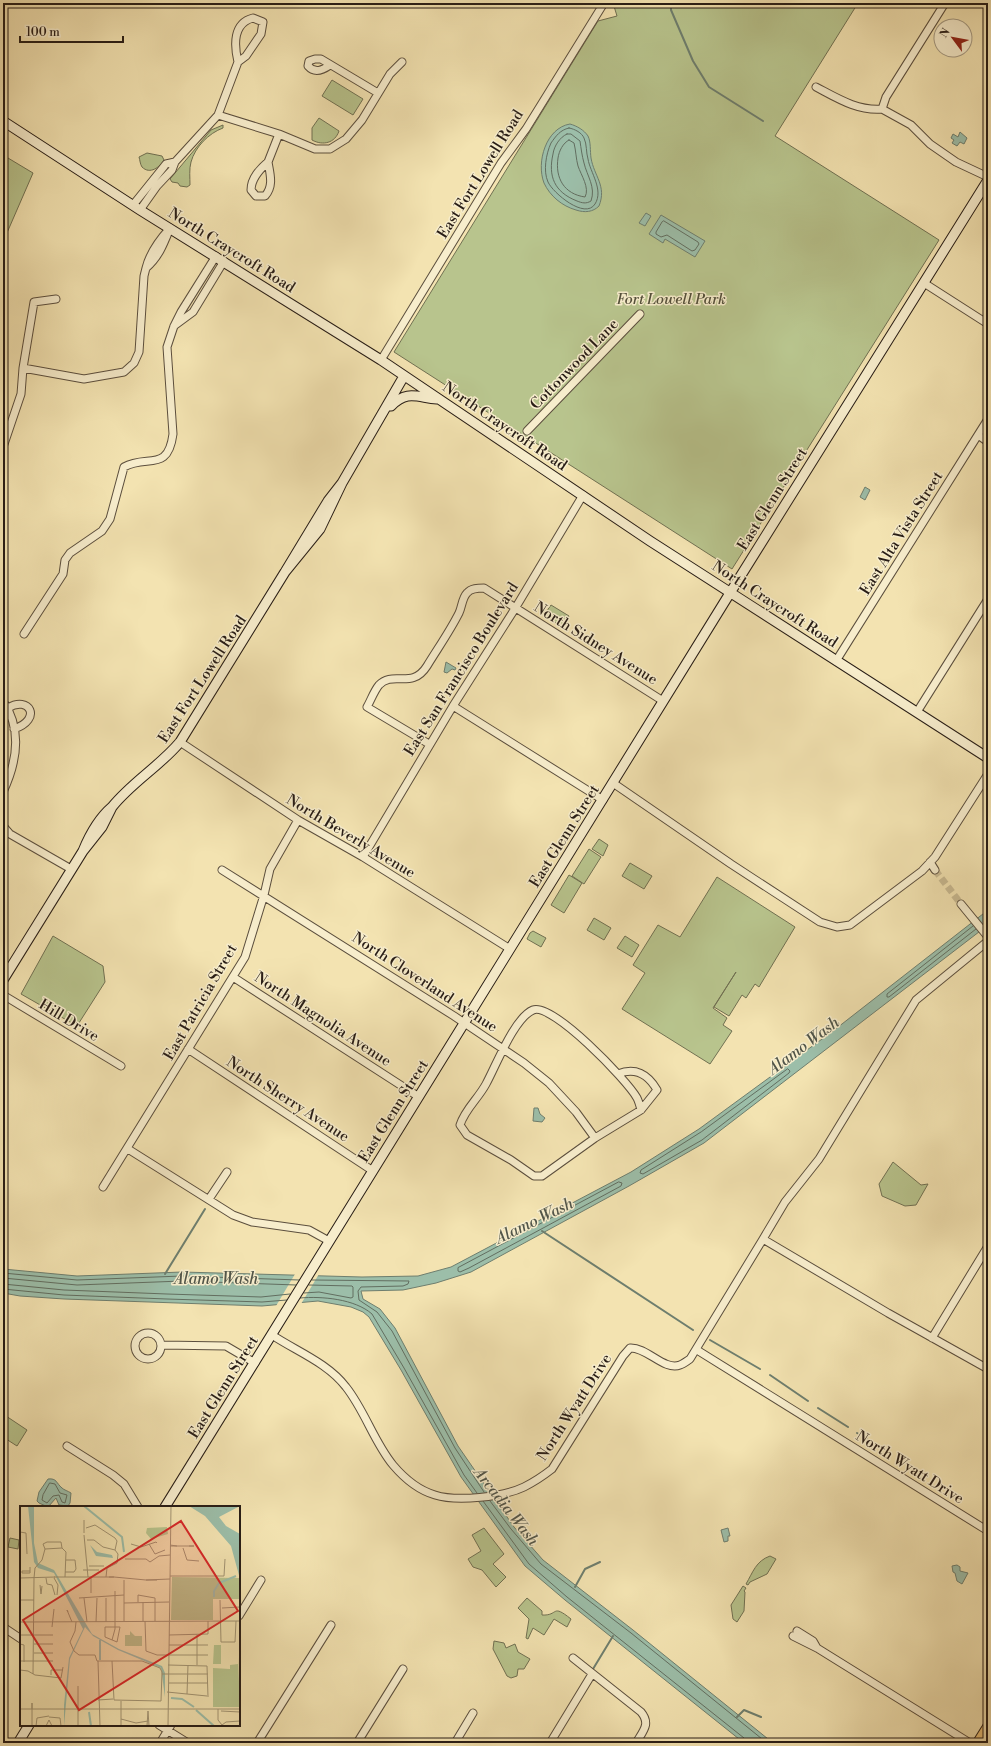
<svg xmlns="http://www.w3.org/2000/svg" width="991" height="1746" font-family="'Libre Bodoni',serif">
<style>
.green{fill:#b8c48d;stroke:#707052}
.water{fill:#9cbea9;stroke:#6e7e6e}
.pier{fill:#f3e3b1}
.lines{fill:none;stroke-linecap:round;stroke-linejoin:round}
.shore{stroke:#626e60;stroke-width:1}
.stream{stroke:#6e7e6e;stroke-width:2}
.street-tunnel{stroke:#cabb92;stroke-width:7;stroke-dasharray:7 3.5;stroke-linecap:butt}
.street-casing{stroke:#5b4e3d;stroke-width:9}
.secondary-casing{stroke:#281d16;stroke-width:11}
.primary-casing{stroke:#281d16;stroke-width:12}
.street{stroke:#f7edcc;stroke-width:7}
.secondary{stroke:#f7edcc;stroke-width:9}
.primary{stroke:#eac278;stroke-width:10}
.labels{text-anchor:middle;stroke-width:3;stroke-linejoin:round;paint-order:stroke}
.street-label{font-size:15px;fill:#281d16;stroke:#f7edcc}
.park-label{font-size:15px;font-style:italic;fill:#534f3a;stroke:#f7edcc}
.water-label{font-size:16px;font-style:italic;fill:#515549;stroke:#f7edcc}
.inset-river{fill:none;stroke:#9cbea9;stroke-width:2}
.inset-road{fill:none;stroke:#a29473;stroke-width:1}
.view{fill:#d62828;fill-opacity:0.15;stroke:#d62828;stroke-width:2}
.inset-edge{fill:none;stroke:#281d16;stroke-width:2}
</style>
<rect width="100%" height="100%" fill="#f3e3b1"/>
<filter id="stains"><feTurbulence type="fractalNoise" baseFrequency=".005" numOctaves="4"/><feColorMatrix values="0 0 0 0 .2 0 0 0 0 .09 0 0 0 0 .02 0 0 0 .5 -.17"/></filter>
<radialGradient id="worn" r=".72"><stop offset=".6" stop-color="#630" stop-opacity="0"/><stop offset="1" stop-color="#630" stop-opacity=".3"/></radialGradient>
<path class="green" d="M613 3H858L775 136 939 240 732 569 394 352 598 21 617 16Z
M332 80 363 99 353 115 322 96Z
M319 118 339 131C335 143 323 146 312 140V128Z
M223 125V128C209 133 195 147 191 162 189 169 190 178 190 185L187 187 180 186 178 183 172 182 170 179 211 130Z
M147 153 162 156 164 160C160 167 150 175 142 167 140 164 140 160 139 157Z
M3 155 33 173 3 242Z
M551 605 569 616 562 627 544 615Z
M599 839 608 845 603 856 592 849Z
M589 849 601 857 584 884 572 876Z
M630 863 652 876 644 889 622 876Z
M569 875 582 883 564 913 551 905Z
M717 877 795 927 759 987 755 984 746 998 742 995 729 1016 714 1007 736 972 713 1008 727 1018 723 1025 732 1031 710 1064 622 1009 645 973 633 965 658 925 680 937Z
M594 918 611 928 604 940 587 930Z
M533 931 546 938 541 947 527 939 530 933Z
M53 936 103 966 105 982 77 1026 21 994Z
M625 936 639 945 632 957 617 948Z
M893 1162 921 1185 928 1184 916 1205 905 1206 882 1196 879 1184Z
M3 1414 27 1430 17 1446 3 1437Z
M484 1528 504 1554 493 1564 506 1577 496 1587 482 1570 473 1567 468 1559 481 1551 472 1535Z
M10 1538 19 1540 18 1549 8 1547Z
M770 1556 776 1559 767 1574 750 1582 748 1585 746 1584C753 1572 756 1561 770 1556Z
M743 1586 746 1588 744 1591 745 1592 744 1611 737 1622 733 1619 731 1605Z
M527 1598 542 1611V1615C559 1616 551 1603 571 1619L567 1627 554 1619 544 1635 533 1628 528 1639 526 1638 529 1619 518 1608Z
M494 1641 504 1643 506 1648 515 1644 518 1652 530 1659 524 1669H518L517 1676 511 1678 507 1676 493 1649Z"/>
<path class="water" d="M570 124C577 126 584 130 588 136 591 142 590 151 591 158 594 176 607 186 599 206 593 212 585 213 576 210 562 206 550 196 544 183 536 162 546 128 570 124Z
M960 132 967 138 964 144 960 142 957 146 952 143 954 140 951 138 953 134 958 137Z
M646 213 651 216 645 226 639 223Z
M661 215 705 241 695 257 665 239 663 243 649 234Z
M865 487 870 490 865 500 860 497Z
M446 662 456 668 455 670 452 669 447 673 444 672Z
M988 910V925L704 1143 629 1186 471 1272 436 1283 403 1290 361 1291 363 1299 380 1309 395 1328 458 1446 514 1527 543 1560 633 1630 773 1743H744L565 1600 525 1566 461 1477 401 1370 369 1317 363 1312 351 1307 318 1301 262 1306 64 1299 20 1296 3 1293V1269L77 1276 182 1272 362 1277 418 1276 451 1267 631 1172 699 1129 833 1031Z
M534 1108H538L540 1114 545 1118 542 1122 533 1121Z
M48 1479C57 1478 56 1483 62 1488 64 1490 68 1491 71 1493L70 1503 68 1506 59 1505 56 1498 48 1507 39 1503 37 1501 39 1492Z
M728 1528 730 1536H728V1541L724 1542 721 1530Z
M957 1565 960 1567V1571L968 1573 962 1584 957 1581 955 1573 953 1572 952 1566Z"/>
<path class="pier" d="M295 1274H319L301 1304 276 1306Z"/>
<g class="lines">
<path class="shore" d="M569 128C575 129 582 133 584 138 587 144 586 153 588 159 590 172 604 190 595 204 585 220 553 193 548 182 543 171 546 154 551 143 556 136 560 130 569 128Z
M567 134H571L580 141C581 148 582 156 584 163 587 176 596 187 591 201 586 204 582 203 577 201 554 192 548 176 553 154 554 146 560 137 567 134Z
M569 140 574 143C576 151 576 159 578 166 581 175 590 188 585 197 564 194 555 178 558 158 559 151 563 143 569 140Z
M664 221 698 242 699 244 695 250 692 251 667 235 661 237 656 234V232L662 222Z
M973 926 887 994V997H889L976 929
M788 1069 790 1071 789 1073 702 1140 643 1174 640 1173 641 1170 701 1132Z
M619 1182 622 1183 621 1186 469 1268 460 1272 458 1271V1268Z
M3 1273 77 1280 182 1276 299 1280
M3 1278 77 1285 182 1281 296 1285
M312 1280 409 1281 408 1284 403 1286 361 1287 358 1291 359 1300 377 1312 392 1331 455 1448 484 1492
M3 1284 64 1290 167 1294 261 1297 290 1294
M3 1289 64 1295 167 1299 262 1302 287 1300
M304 1293 319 1292 351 1298 353 1297V1287L352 1286 309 1285
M300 1298C322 1296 355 1299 372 1314L404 1368 464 1475 477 1493
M50 1483 55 1484 60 1493 67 1495 65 1503 62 1502 59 1495 53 1496 47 1503 42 1500 43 1495Z
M483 1501 529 1564 567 1597 744 1738 746 1743
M490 1501 511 1529 541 1564 631 1633 767 1743"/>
<path class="stream" d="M671 3V10L693 61 709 87 763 121
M542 1231 693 1330
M165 1274 205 1209
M710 1340 760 1369
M770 1375 808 1401
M818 1408 848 1427
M857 1433 867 1439
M575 1587 585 1569 600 1562
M593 1669 613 1636
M737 1717 744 1710 761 1717"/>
<path class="street-tunnel" d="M935 870 961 904"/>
<defs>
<path id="street" d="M330 65C323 70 315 74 308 66L309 61 315 59H321L378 93
M816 87C837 98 857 111 882 109
M882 109 911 125 930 144 956 162 988 177
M882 109 886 97 945 3
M218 115 279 134 315 149H330L346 139 362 120 390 74 402 62
M175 162 218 115 238 62 246 56 261 34 263 22 253 18C233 23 234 45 238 62
M268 162C270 174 274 186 265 196H256L251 190C251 178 260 169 268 162Z
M268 162 279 134
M133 205 166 164 175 162 172 170 157 186 140 210
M170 228C164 243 159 257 146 268 150 252 159 240 170 228Z
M924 283 988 324
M174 326 193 312 224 261
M381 360 501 163 526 129 604 3
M23 368 84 379 124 372 134 363 139 352 144 276 146 268
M527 431 640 314
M978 435 988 442
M3 447 21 394 23 368 34 302 56 299
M24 634 63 574 65 560 70 553 102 531 110 519 124 467C147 454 168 473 173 434L167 347 174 326 181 312 216 256
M836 661 988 419
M3 701C23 730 17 762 3 792
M453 706 603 800
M8 708C29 695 43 719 14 729
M917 712 988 599
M180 742 298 820 363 857 510 949
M429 744 367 707C371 700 374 691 379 685 393 670 412 690 427 666 438 648 450 631 459 613 462 607 462 598 467 593 471 588 478 588 484 588L663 701
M613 783 731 864 820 922 837 927 850 925 922 871 935 857 988 774
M3 826 10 834 71 869
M363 857 453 706 516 607 583 495
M930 862 935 870
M222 870 454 1016 524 1063 549 1083 576 1112 595 1138
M961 904 988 937
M988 941 916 1000 819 1159 785 1202 763 1239 888 1313 988 1369
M233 977 419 1097
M3 995 121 1066
M188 1049 373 1171
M618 1074C635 1067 648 1074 657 1090L641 1110 595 1138 542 1176H534L511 1160 467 1135 460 1125C465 1109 478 1099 486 1084 496 1066 514 1018 533 1010 552 1002 627 1080 637 1098 639 1102 640 1106 641 1110
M128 1149 233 1215 252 1222 309 1230 329 1241
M103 1187 245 957 264 895 270 869 298 820
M209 1199 227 1172
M135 1346a13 13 0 1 1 26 0a13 13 0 1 1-26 0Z
M272 1335C296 1351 328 1363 346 1387 365 1411 374 1442 393 1465 404 1478 418 1490 435 1495 457 1502 503 1497 524 1487 534 1482 543 1476 552 1469L623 1356 630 1348C647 1347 664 1371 680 1365 683 1364 687 1361 690 1359L763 1239
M932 1338 988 1246
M162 1345 226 1346 255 1363
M697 1350 988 1531
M67 1446 113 1475 124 1484 138 1507
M239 1616 261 1580
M3 1627 21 1639
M797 1631 813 1641 817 1648
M793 1636 817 1648 970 1743
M573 1658 641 1712C651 1724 643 1731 636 1743
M159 1725 188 1743
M160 1743 171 1725
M257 1743 331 1625
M357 1743 403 1669
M455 1743 473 1713
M550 1743 592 1674"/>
<path id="secondary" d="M3 121 140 210 381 360 650 541 988 758
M391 406C407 390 416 397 437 399
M342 483 328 501 285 572 320 529 342 483 404 376
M112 807C132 782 160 766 180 742L285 572
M3 980 83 851 102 827 112 807C98 819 90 834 83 851
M165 1507 730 593 988 180
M18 1743 29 1725"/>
<path id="primary" d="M978 1743 988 1727"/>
</defs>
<use href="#street" class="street-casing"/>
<use href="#secondary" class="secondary-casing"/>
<use href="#primary" class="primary-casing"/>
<use href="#street" class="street"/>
<use href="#secondary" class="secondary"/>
<use href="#primary" class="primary"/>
</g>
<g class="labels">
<g class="street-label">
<text transform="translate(480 174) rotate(-58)" y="5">East Fort Lowell Road</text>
<text transform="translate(232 250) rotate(32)" y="5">North Craycroft Road</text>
<text transform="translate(574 364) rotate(-46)" y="5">Cottonwood Lane</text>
<text transform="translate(505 426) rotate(34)" y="5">North Craycroft Road</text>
<text transform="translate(772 499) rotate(-58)" y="5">East Glenn Street</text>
<text transform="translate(901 533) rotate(-58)" y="5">East Alta Vista Street</text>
<text transform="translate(775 604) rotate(33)" y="5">North Craycroft Road</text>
<text transform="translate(596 643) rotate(32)" y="5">North Sidney Avenue</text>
<text transform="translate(461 669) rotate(-58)" y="5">East San Francisco Boulevard</text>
<text transform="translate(202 679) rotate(-57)" y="5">East Fort Lowell Road</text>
<text transform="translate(351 836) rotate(31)" y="5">North Beverly Avenue</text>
<text transform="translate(564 836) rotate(-58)" y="5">East Glenn Street</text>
<text transform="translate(425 982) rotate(33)" y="5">North Cloverland Avenue</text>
<text transform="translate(200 1002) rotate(-60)" y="5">East Patricia Street</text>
<text transform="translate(323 1019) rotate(33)" y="5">North Magnolia Avenue</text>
<text transform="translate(69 1020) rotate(31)" y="5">Hill Drive</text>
<text transform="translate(288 1099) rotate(33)" y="5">North Sherry Avenue</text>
<text transform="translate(393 1111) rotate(-58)" y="5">East Glenn Street</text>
<text transform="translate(223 1387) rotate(-58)" y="5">East Glenn Street</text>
<text transform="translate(574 1407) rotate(-57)" y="5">North Wyatt Drive</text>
<text transform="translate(910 1467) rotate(32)" y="5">North Wyatt Drive</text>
</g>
<g class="park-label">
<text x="671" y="304">Fort Lowell Park</text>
</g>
<g class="water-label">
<text transform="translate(803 1045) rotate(-37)" y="6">Alamo Wash</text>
<text transform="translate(534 1220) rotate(-26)" y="6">Alamo Wash</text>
<text x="216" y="1284">Alamo Wash</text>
<text transform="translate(507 1506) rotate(52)" y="6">Arcadia Wash</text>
</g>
</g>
<g transform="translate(20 1506)">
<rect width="220" height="220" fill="#f3e3b1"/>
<path d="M147 21 148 28 131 33 126 27 127 22ZM152 71 219 72 220 93H193V114H151ZM110 125 115 130H122V140H105V129H110ZM194 139H201V158H193ZM218 151 220 201H193V162L210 163V159L218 158Z" fill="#b8c48d"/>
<path d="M8 0H14V37L18 57 34 64 72 128 99 143 142 160 145 167V191L141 162 98 144 73 130 65 121 50 153 44 220V199L49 152 63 123 34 67 18 62 14 56ZM169 0H220L199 11 206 20 220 28V73L211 40 185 10ZM70 39 77 46 92 49 93 52 76 50Z" fill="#9cbea9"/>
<path class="inset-river" d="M64 0 102 31 104 46M194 91V85L199 77 216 70M80 154V134M151 192 162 193 174 201M176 204 194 220M69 206 71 220"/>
<path class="inset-road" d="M64 14V27M66 22 75 19 95 32 97 35 95 44M0 26 6 27 7 48M64 29 68 71M67 34H74L83 41 95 44 98 48 97 57 87 62 86 71M111 38 121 41 136 36 137 37M129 38 135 48 145 44M150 40H157L150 39M157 40H174H169M42 42 46 46 45 71M163 42 167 54 179 55M25 43 23 38 27 36H41L42 42M25 43 42 42M105 53H126L130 56 139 50 150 49M69 60H84M63 64H79M10 65H2V67H10V61M45 66H54L56 63 55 54H46M150 70H204L205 53M34 71H94H89M71 71V87M94 71 126 74M0 72 35 71M14 72 15 62 22 54 25 43M26 72 27 78 32 79 35 89M34 72 38 79 37 89M137 74H126L150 73M20 79 21 88 22 80M59 92 104 89M64 92 67 116M0 94H14M200 94 201 136H215L216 115M118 96V89L135 92V115M104 97 149 96M202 102 220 101M48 106 47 104 52 116M104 115V74M123 115V96M125 115 126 145 137 149H188M0 116 220 115M56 116 55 125 50 136 54 145 59 149H75L77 155H92M76 116 77 92M86 116V92M32 121 34 103M85 121H100L97 136 85 131ZM188 128V115M0 129H33M149 129 188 128M92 134 95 123V85M0 138 4 139V156M14 138H33M149 139H188M14 147H33M0 155H33M78 155 80 220M92 155H122L140 162 142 166 141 195 94 194ZM148 159 187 160 188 191M177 159V129M0 164 8 165 15 169 41 172 43 161M13 168 14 72M142 168H188M31 169V164H43M149 177H188M147 186 187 190M167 188 168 159M78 194 93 193M0 203H220M12 203V197V220M198 203V214L202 219M201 205 220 206M29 211 40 212 41 220M101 213 116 217 128 215M202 219 206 216 220 215M16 220 17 212 29 210M26 220 29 214 32 220M58 220V180M101 220V195M127 220 128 205 129 220M148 220 151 0"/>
<path class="view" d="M161 15 218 105 59 204 3 114Z"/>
<rect width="220" height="220" class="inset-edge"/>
</g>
<rect width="991" height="1746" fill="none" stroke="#f3e3b1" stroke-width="16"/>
<rect x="4" y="4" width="983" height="1738" fill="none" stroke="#281d16" stroke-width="2"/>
<rect x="8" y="8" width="975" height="1730" fill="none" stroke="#281d16"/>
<g transform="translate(953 38) rotate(302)"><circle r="19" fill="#f7edcc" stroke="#a49a83"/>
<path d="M0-3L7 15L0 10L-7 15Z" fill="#8f2418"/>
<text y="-6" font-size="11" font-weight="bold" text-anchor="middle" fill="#281d16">N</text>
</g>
<path d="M20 36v6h103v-6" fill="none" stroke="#281d16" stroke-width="2"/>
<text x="26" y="36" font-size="12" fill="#281d16" stroke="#f7edcc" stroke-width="3" paint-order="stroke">100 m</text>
<rect width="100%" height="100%" filter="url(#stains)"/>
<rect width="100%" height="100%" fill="url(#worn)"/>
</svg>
